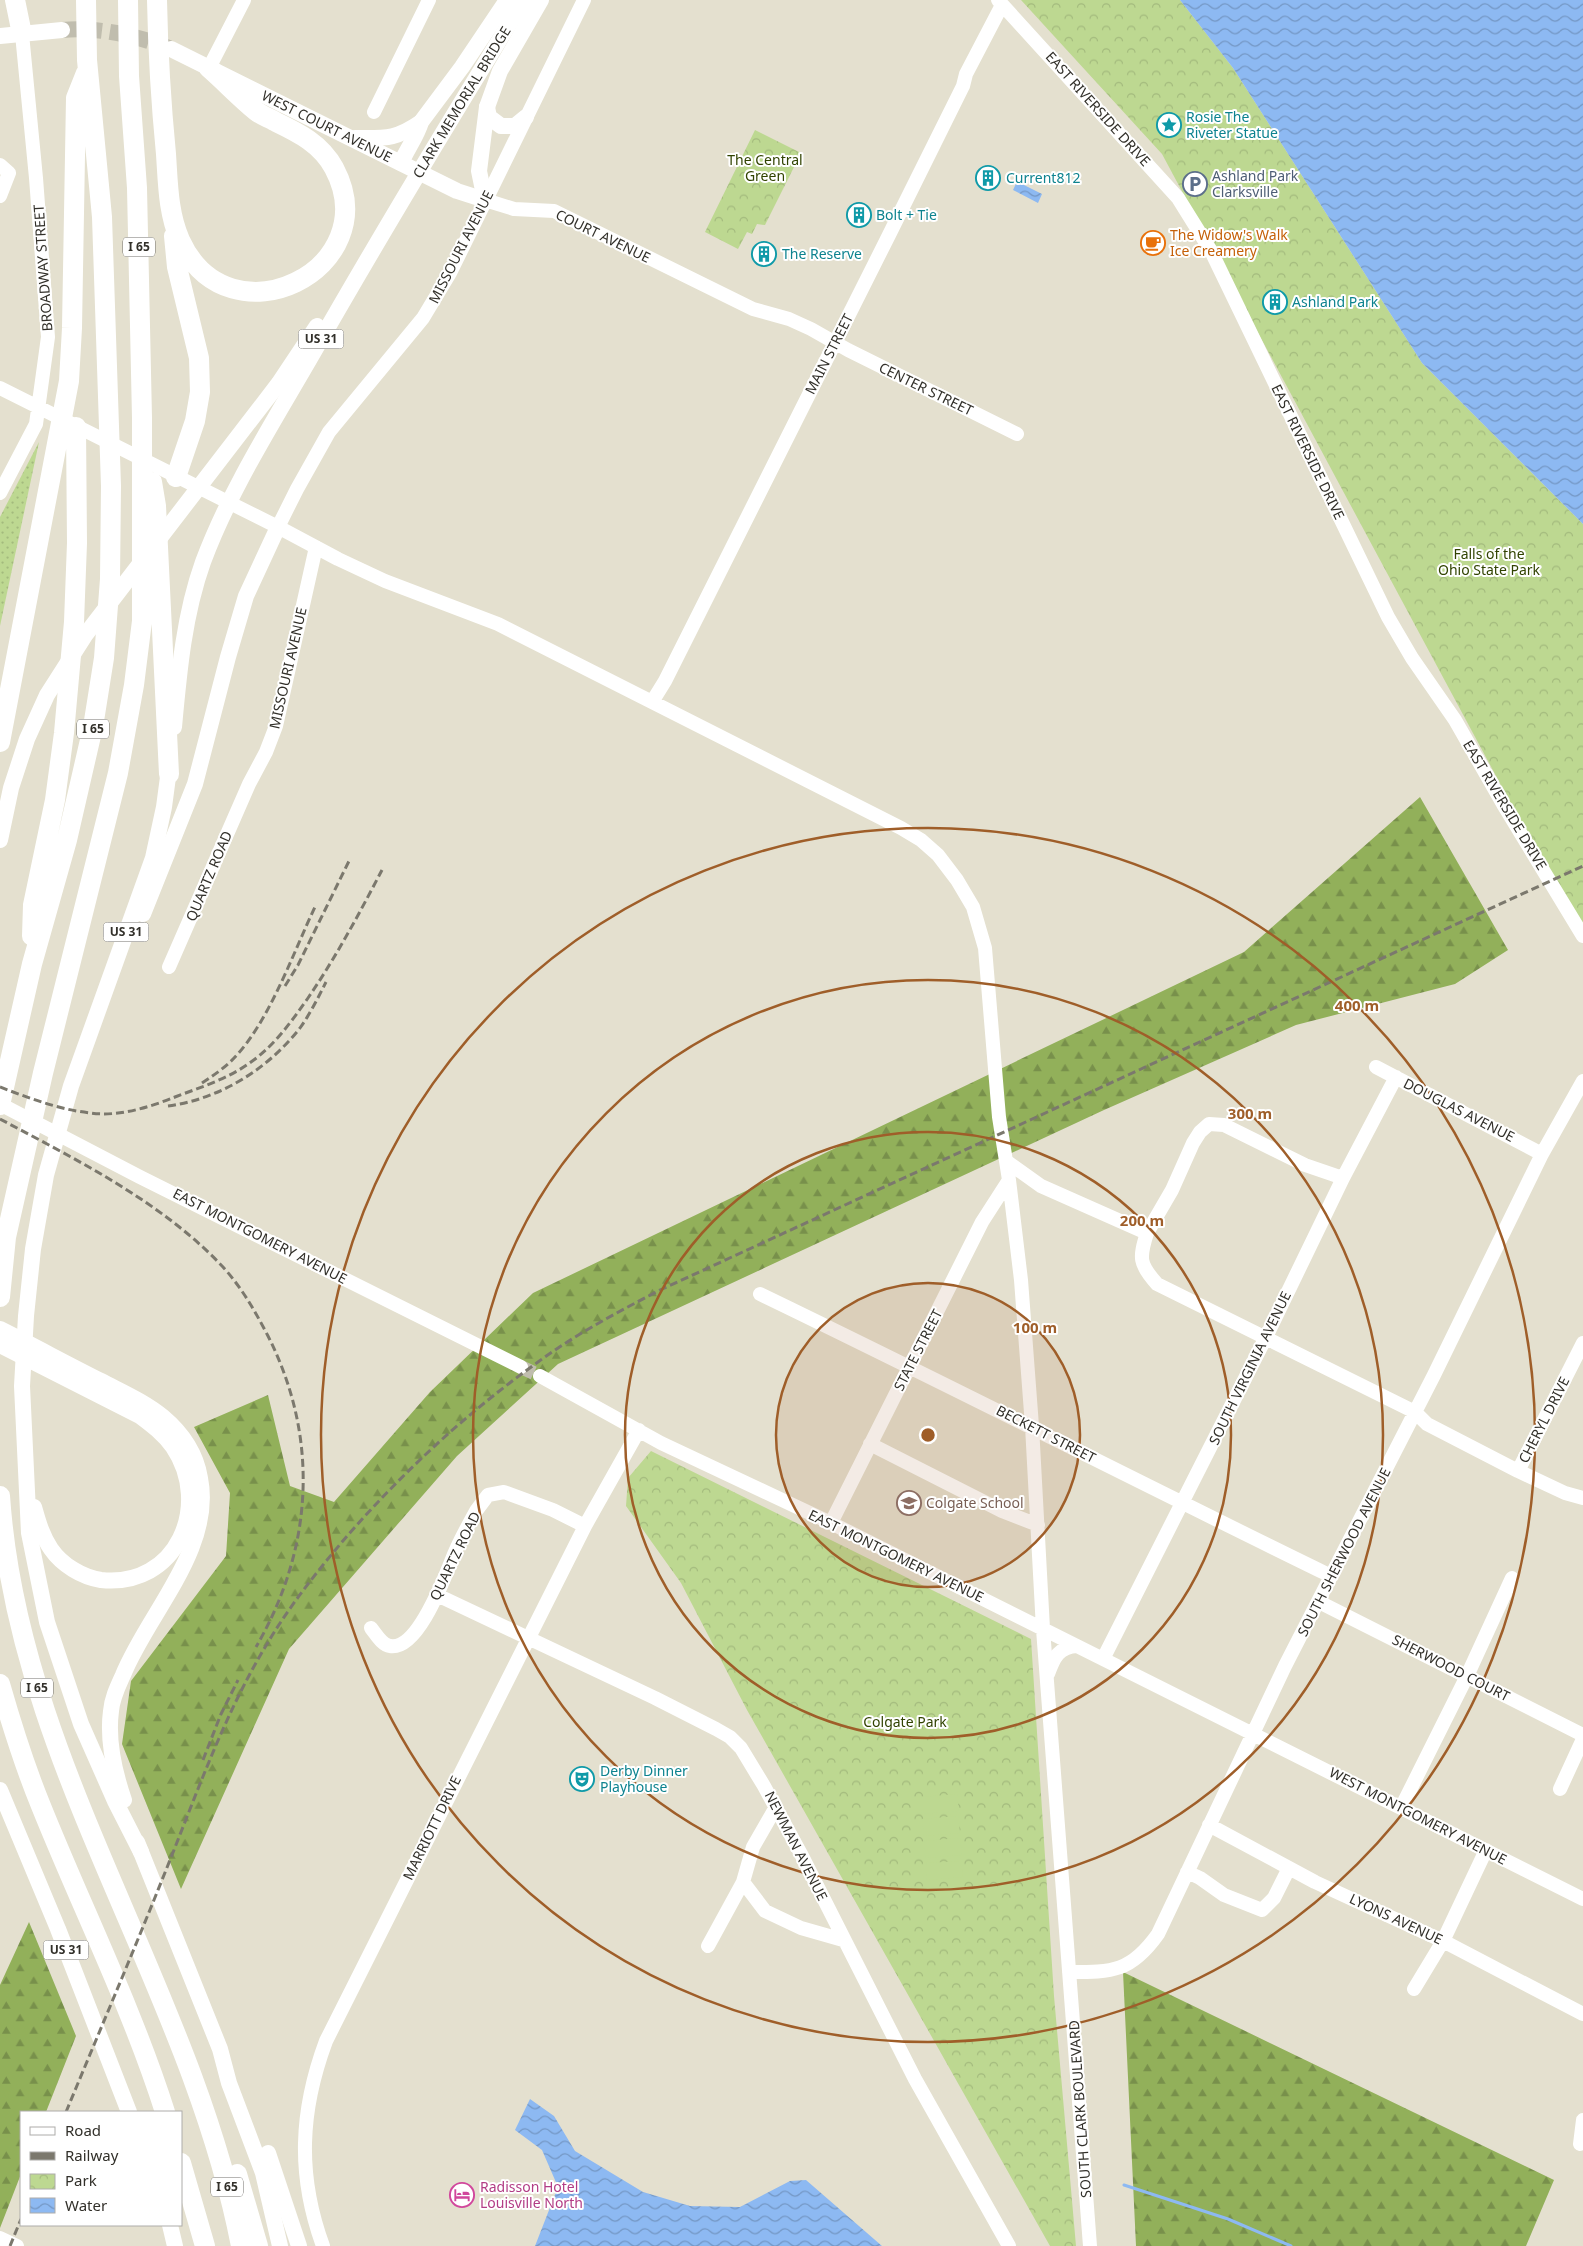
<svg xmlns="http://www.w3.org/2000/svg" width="1583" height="2246" font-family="'Noto Sans',sans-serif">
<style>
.grass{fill:url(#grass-dots)}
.forest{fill:url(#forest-firs)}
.park{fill:url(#park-crowns)}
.garden{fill:#bdd891}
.water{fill:url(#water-waves)}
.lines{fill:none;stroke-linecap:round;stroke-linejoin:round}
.stream{stroke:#8db9f2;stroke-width:3}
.minor-tunnel{stroke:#c0bdae;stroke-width:14;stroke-dasharray:14 7;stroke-linecap:butt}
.major-tunnel{stroke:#c0bdae;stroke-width:16;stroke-dasharray:16 8;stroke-linecap:butt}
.minor{stroke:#fff;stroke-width:14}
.major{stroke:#fff;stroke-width:16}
.highway{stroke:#fff;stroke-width:20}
.rail{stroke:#7b786d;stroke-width:3;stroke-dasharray:8 4;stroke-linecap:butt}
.ring{fill:none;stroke:#9f5e29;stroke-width:2.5}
.labels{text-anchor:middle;stroke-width:4;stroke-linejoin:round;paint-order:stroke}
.shield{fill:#fff;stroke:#706e6a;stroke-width:1}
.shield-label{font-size:12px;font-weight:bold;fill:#32302a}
.street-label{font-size:14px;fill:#32302a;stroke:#fff}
.culture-label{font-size:14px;fill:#0d838f;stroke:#fff;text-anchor:start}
.park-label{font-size:14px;fill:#314301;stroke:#fff}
.service-label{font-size:14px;fill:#4e5e75;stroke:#fff;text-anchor:start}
.food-label{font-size:14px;fill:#c56008;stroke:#fff;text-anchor:start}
.education-label{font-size:14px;fill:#785e54;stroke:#fff;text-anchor:start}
.hotel-label{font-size:14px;fill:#b23c85;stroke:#fff;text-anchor:start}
.centre{fill:#9f5e29;stroke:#fff;stroke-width:2.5}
.ring-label{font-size:15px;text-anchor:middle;font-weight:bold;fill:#9f5e29;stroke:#fff;stroke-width:4;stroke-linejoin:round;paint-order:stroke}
</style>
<defs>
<pattern id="grass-dots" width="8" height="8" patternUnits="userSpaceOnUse" patternTransform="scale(1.25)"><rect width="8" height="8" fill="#bdd891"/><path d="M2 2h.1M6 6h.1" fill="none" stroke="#a3ba7d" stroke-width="1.8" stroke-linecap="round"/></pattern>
<pattern id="forest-firs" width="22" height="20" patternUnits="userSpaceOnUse" patternTransform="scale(1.25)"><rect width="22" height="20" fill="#92b05a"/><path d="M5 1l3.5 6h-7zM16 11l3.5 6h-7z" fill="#78904b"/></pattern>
<pattern id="park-crowns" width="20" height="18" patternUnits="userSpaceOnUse" patternTransform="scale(1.25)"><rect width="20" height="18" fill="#bdd891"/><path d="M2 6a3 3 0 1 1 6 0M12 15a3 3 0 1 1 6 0" fill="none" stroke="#a3ba7d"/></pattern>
<pattern id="water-waves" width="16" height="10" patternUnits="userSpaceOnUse" patternTransform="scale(1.25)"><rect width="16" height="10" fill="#8db9f2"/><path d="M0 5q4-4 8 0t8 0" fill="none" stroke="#7497c4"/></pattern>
</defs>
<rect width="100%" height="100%" fill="#e4e0cf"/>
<path class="grass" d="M39 442 0 626V517Z"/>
<path class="forest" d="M1420 797 1508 950 1455 984 1296 1025 1104 1110 558 1364 457 1456 289 1649 181 1889 122 1744 131 1681 226 1556 230 1493 194 1427 268 1395 290 1486 334 1502 430 1392 533 1293 1244 952Z
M29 1922 76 2036 46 2112H21V2174L0 2228V1985Z
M1123 1972 1554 2180 1526 2246H1136Z"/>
<path class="park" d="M1021 0H1180L1233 68 1422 363 1583 524V938L1162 154Z
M755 130 801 153 765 225 757 224 752 234 747 232 738 249 705 232Z
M651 1451 1031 1639 1054 1996 1076 2246H1050L747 1710 681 1583 626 1506 628 1478Z"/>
<path class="garden" d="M957 1794 959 1811 922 1814 921 1797Z
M958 1816 960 1833 924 1836 922 1819Z
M960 1838 962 1855 926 1858 924 1841Z
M962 1861 963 1877 927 1880 926 1863Z"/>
<path class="water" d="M1180 0H1583V524L1422 363 1233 68Z
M1021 173 1028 176 1024 185 1042 194 1038 203 1013 190Z
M530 2099 554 2116 575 2151 643 2192 690 2206 740 2207 790 2181 806 2180 882 2246H535L558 2187 542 2150 515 2130Z"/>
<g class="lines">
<path class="stream" d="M1124 2185 1228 2219 1291 2246"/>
<path class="minor-tunnel" d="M521 1367 540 1376"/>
<path class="major-tunnel" d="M62 30C98 27 135 35 169 48"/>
<path class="minor" d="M998 0 1178 198 1211 251 1388 617 1412 658 1455 720 1503 804 1583 936
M209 68 244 0
M374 112 429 0
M0 165 9 173 0 196
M485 200 514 209 554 211 753 309 789 319 811 329 848 350 1017 434
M0 388 278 527 338 559 385 581 498 624 901 828 921 840 938 855 957 880 973 907 985 948 999 1117 1009 1180 1021 1280 1032 1426 1043 1629 1090 2246
M0 493 36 424 48 337 36 178 22 34
M278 527 297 489 329 432 423 318 450 273 584 0
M652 702 665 681 889 235 963 86 966 74 1002 5
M169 967 249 784 266 752 276 726 316 547
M1376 1067 1542 1154
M0 1104 140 1177 521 1367
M1006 1161 1041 1186 1147 1233C1139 1258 1139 1264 1157 1284L1415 1412 1427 1424 1518 1471 1565 1493 1583 1498
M1147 1233 1172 1190 1193 1143 1200 1132 1209 1124 1224 1125 1305 1165 1343 1178
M760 1294C951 1386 1140 1483 1331 1576
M540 1376 661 1443 831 1523 1583 1899
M870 1444 1002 1511 1038 1525
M1518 1471 1583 1343
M831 1523 982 1222 1009 1180
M437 1595 655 1698 716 1729 730 1737 741 1748 764 1786 801 1854 915 2079 1009 2246
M1319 1602 1583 1735
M371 1628C376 1634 382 1645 390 1646 419 1651 446 1573 455 1552 461 1538 469 1524 476 1511L488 1495 504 1492 553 1510 585 1526
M1103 1659 1266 1337 1343 1178 1396 1077
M1048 1674C1054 1657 1059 1647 1077 1646
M1560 1789 1583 1739
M1401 1808 1467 1676 1512 1578
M1209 1825 1315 1882 1443 1941 1583 2014
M1187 1872 1200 1878 1224 1895 1262 1910 1274 1898 1289 1868
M743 1882 765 1911 801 1928 843 1940
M708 1946 743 1882 753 1847 776 1807
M1069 1972C1113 1972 1131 1972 1158 1934L1285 1666 1434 1375 1542 1154 1583 1081
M1414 1989 1443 1941 1486 1850
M1580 2144 1583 2120
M0 2238 17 2246
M323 2246C297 2175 300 2111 326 2041L585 1526 639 1430"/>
<g class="major">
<path d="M0 36 62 30"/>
<path id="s1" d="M171 49 457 191 485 200"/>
<path d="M487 107 489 117 501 126H515L526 117"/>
<path d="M355 138C385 138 395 140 421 122"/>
<path d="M401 163C407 149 417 136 421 122L462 67 507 0"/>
<path d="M485 200 479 171 487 107 500 71 541 0"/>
<path id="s2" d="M174 727C179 672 184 615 203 562 231 487 276 418 316 348 383 231 453 115 524 0"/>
<path d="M0 840 11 788 27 739 47 695 86 634 279 383 317 326"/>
<path d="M143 914 195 784 228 657 246 596 278 527"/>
<path d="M0 1329C34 1346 67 1364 101 1381 122 1392 145 1402 163 1417 182 1433 196 1454 200 1478 214 1549 148 1613 123 1675 118 1686 112 1698 111 1711 107 1741 114 1771 124 1800"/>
<path d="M0 1345 140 1416C152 1425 164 1434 173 1447 212 1505 177 1588 101 1580 82 1577 62 1565 51 1549 42 1536 38 1521 34 1507"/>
<path d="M0 1790 58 1929 129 2112"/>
<path d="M137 1842 220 2049 229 2083 263 2173 280 2246"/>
<path d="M141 1852 115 1801 81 1724 47 1622 29 1533 22 1386 26 1316 33 1249 46 1175 71 1086 153 858 164 807 170 762"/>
<path d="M268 2153 299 2246"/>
<path d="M170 2225 175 2246"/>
</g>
<path class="highway" d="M15 0 22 34
M157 0C158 52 161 103 166 154 168 183 168 213 180 240 229 348 388 269 334 168 321 144 299 133 276 122 270 118 262 116 256 111 240 98 225 82 209 68
M174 236 177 267 199 358 200 392 195 421 176 477
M152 482 156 506 169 774
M0 742 69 381 72 328 76 98 86 73
M32 936 33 905 55 800 64 733 74 622 77 543 76 427
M0 1105 32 964 67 840 93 727 104 658 110 579 111 486 102 217 87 60 86 0
M0 1297 6 1237 43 1073 118 773 134 685 142 621V418L137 188 129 76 128 0
M0 1496C18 1764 191 1986 241 2246
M0 1684C12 1726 25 1767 41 1806 82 1908 132 2008 165 2112
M181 2163 205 2246
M237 2174 258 2246"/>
<path class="rail" d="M285 986 298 965 350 859
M202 1083C214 1075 226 1067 235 1057 270 1020 293 953 315 907
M0 1087C29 1098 60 1110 91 1113 119 1117 150 1107 175 1097 201 1087 228 1079 251 1062 275 1045 291 1022 308 998 336 957 359 914 382 870
M168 1106C220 1099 268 1069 300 1028 310 1014 318 998 326 982
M0 1119C77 1160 162 1202 223 1267 242 1288 255 1311 268 1336 320 1439 313 1549 256 1647
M203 1760 221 1714 238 1680
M66 2112C100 2030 135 1948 168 1865 198 1790 225 1713 267 1644 290 1605 319 1569 348 1535 405 1470 468 1412 538 1362 576 1334 618 1312 660 1290L1583 866
M10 2246 21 2219"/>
</g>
<circle cx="928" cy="1435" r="152" fill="#9f5e29" fill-opacity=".12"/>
<g class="ring">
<circle cx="928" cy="1435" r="152"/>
<circle cx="928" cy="1435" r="303"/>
<circle cx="928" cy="1435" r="455"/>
<circle cx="928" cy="1435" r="607"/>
</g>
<defs>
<symbol id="sight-ring" viewBox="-11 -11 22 22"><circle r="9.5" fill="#fff" stroke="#0f9aa8" stroke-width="1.5"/><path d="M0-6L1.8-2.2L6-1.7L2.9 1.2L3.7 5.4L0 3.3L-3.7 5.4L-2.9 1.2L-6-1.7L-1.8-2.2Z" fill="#0f9aa8"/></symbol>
<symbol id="building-ring" viewBox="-11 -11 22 22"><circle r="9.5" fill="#fff" stroke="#0f9aa8" stroke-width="1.5"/><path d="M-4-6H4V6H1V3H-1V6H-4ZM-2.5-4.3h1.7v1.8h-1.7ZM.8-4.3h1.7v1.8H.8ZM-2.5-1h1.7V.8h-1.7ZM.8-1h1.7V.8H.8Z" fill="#0f9aa8"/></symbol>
<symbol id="parking-ring" viewBox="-11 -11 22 22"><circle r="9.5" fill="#fff" stroke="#5c6f8a" stroke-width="1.5"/><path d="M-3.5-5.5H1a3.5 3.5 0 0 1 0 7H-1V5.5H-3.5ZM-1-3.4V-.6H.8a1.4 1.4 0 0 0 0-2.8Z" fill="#5c6f8a"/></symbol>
<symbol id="cafe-ring" viewBox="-11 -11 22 22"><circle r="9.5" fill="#fff" stroke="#e8710a" stroke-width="1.5"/><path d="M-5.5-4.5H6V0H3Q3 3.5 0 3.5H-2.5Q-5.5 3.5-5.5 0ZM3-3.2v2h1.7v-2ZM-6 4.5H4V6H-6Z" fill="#e8710a"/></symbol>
<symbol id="school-ring" viewBox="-11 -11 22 22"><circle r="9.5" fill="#fff" stroke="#8d6e63" stroke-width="1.5"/><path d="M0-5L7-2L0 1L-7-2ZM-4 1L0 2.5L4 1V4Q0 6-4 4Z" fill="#8d6e63"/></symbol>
<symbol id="theatre-ring" viewBox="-11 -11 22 22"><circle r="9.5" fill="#fff" stroke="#0f9aa8" stroke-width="1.5"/><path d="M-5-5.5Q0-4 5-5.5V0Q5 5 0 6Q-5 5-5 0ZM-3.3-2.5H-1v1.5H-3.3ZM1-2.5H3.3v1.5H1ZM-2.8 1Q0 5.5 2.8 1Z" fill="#0f9aa8"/></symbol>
<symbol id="hotel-ring" viewBox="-11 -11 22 22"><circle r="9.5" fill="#fff" stroke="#d1479c" stroke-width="1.5"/><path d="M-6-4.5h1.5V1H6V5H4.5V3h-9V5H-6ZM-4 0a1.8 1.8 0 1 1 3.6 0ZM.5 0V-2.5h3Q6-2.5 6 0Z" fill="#d1479c"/></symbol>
</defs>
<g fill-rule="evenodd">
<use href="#sight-ring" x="1155" y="111" width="28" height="28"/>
<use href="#building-ring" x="974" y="164" width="28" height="28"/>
<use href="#parking-ring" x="1181" y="170" width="28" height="28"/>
<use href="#building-ring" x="845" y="201" width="28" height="28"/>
<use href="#cafe-ring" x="1139" y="229" width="28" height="28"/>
<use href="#building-ring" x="750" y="240" width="28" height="28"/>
<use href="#building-ring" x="1261" y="288" width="28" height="28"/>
<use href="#school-ring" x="895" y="1489" width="28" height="28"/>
<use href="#theatre-ring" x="568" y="1765" width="28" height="28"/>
<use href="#hotel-ring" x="448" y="2181" width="28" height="28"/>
</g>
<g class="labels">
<g class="shield">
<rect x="123" y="237.5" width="32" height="19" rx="4"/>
<rect x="298.5" y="329.5" width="45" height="19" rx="4"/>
<rect x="77" y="719.5" width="32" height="19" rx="4"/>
<rect x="103.5" y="922.5" width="45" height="19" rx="4"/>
<rect x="21" y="1678.5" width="32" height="19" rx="4"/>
<rect x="43.5" y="1940.5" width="45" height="19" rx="4"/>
<rect x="211" y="2177.5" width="32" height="19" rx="4"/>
</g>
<g class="shield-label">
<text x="139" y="251">I 65</text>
<text x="321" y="343">US 31</text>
<text x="93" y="733">I 65</text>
<text x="126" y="936">US 31</text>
<text x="37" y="1692">I 65</text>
<text x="66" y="1954">US 31</text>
<text x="227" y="2191">I 65</text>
</g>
<g class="street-label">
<text dy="5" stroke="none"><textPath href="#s2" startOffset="696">CLARK MEMORIAL BRIDGE</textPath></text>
<text transform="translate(1098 109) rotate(48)" y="5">EAST RIVERSIDE DRIVE</text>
<text dy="5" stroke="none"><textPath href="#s1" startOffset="174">WEST COURT AVENUE</textPath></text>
<text transform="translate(603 236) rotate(26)" y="5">COURT AVENUE</text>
<text transform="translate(461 247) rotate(-63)" y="5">MISSOURI AVENUE</text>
<text transform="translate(43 268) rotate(-94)" y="5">BROADWAY STREET</text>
<text transform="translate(829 354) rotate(-63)" y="5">MAIN STREET</text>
<text transform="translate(926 389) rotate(26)" y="5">CENTER STREET</text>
<text transform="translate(1308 452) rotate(64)" y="5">EAST RIVERSIDE DRIVE</text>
<text transform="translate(288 668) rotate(-77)" y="5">MISSOURI AVENUE</text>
<text transform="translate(1505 805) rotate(59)" y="5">EAST RIVERSIDE DRIVE</text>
<text transform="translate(209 876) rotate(-67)" y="5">QUARTZ ROAD</text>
<text transform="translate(1459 1110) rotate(27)" y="5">DOUGLAS AVENUE</text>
<text transform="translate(260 1236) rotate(27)" y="5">EAST MONTGOMERY AVENUE</text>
<text transform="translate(918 1350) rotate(-63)" y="5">STATE STREET</text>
<text transform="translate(1250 1368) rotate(-64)" y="5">SOUTH VIRGINIA AVENUE</text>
<text transform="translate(1544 1420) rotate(-63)" y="5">CHERYL DRIVE</text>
<text transform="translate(1046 1434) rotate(27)" y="5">BECKETT STREET</text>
<text transform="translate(1344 1552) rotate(-63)" y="5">SOUTH SHERWOOD AVENUE</text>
<text transform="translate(455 1556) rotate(-64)" y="5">QUARTZ ROAD</text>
<text transform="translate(896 1556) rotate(26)" y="5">EAST MONTGOMERY AVENUE</text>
<text transform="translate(1451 1668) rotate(27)" y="5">SHERWOOD COURT</text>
<text transform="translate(1418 1816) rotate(27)" y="5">WEST MONTGOMERY AVENUE</text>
<text transform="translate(432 1828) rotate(-64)" y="5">MARRIOTT DRIVE</text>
<text transform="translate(796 1846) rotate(63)" y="5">NEWMAN AVENUE</text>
<text transform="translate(1396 1919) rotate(25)" y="5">LYONS AVENUE</text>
<text transform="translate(1080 2109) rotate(-94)" y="5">SOUTH CLARK BOULEVARD</text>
</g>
<g class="culture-label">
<text x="1186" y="122">Rosie The<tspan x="1186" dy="16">Riveter Statue</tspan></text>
<text x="1006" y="183">Current812</text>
<text x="876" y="220">Bolt + Tie</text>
<text x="782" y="259">The Reserve</text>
<text x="1292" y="307">Ashland Park</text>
<text x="600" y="1776">Derby Dinner<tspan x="600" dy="16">Playhouse</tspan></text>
</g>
<g class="park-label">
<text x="765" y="165">The Central<tspan x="765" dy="16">Green</tspan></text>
<text x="1489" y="559">Falls of the<tspan x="1489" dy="16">Ohio State Park</tspan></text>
<text x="905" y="1727">Colgate Park</text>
</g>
<g class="service-label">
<text x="1212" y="181">Ashland Park<tspan x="1212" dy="16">Clarksville</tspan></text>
</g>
<g class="food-label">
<text x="1170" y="240">The Widow's Walk<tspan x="1170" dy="16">Ice Creamery</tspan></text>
</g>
<g class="education-label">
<text x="926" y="1508">Colgate School</text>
</g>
<g class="hotel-label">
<text x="480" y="2192">Radisson Hotel<tspan x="480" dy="16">Louisville North</tspan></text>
</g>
</g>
<circle cx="928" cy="1435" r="8" class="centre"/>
<g class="ring-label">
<text x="1357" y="1011">400 m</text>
<text x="1250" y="1119">300 m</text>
<text x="1142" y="1226">200 m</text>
<text x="1035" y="1333">100 m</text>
</g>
<rect x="20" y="2111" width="162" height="115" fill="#ffffff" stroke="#adacaa"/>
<rect x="30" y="2127" width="25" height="8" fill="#ffffff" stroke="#adacaa"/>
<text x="65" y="2136" font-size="15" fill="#32302a">Road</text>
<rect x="30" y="2152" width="25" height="8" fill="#7b786d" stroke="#adacaa"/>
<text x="65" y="2161" font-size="15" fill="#32302a">Railway</text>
<rect x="30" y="2174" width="25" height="15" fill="url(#park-crowns)" stroke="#adacaa"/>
<text x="65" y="2186" font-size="15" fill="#32302a">Park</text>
<rect x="30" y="2198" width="25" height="15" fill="url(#water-waves)" stroke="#adacaa"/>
<text x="65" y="2211" font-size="15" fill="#32302a">Water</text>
</svg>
